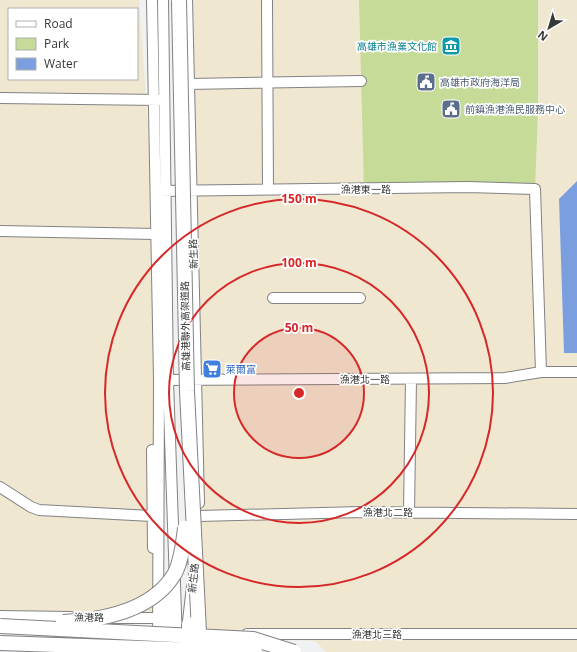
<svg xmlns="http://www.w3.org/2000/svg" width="577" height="652" font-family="'Open Sans','Noto Sans TC',sans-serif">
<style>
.industrial{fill:#f0e7d1;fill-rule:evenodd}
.green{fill:#c6db98}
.water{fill:#7b9edf}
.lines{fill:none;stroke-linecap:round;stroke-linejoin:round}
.minor-casing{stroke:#828284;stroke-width:12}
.minor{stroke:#fff;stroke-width:10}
.highway-bridge-casing{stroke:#828284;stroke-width:16;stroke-linecap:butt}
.highway-bridge{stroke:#fff;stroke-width:14}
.ring{fill:none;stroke:#d62828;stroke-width:2}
.labels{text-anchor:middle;stroke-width:3.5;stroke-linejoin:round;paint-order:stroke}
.culture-label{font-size:10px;fill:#0d838f;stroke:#fff;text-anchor:end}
.service-label{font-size:10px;fill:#4e5e75;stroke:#fff;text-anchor:start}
.street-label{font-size:10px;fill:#363737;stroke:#fff}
.shop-label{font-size:10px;fill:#366cbe;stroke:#fff;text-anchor:start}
.centre{fill:#d62828;stroke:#fff;stroke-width:2}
.ring-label{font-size:12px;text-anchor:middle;font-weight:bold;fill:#d62828;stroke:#fff;stroke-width:3.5;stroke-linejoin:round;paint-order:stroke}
</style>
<rect width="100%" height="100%" fill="#f0f1f2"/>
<path class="industrial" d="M0 0H139L156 234 159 618 0 616ZM9 9H137V79H9Z
M176 0H577V181L559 199 564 353H577V652H326L315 641 189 636Z"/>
<path class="green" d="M359 0H538V111L535 189 364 188Z"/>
<path class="water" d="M577 181V353H564L559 199Z"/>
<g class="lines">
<defs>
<path id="minor" d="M152 0 159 380 158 652
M163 0 168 380 177 642
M187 0 199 503
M267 0 268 189
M189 84 361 81
M0 98 160 100
M158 191 468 187 535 189 541 372
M0 231 156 234
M273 298H360
M161 380 505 378 541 372H577
M152 450 153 548
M0 487 31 507 39 510 152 516
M409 513 411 379
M199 516 361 512 577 514
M165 586 168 626 171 631 179 633
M0 616 71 617
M113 618H165
M187 630 192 586
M247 634H577"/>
</defs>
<use href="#minor" class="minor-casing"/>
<use href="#minor" class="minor"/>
<defs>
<path id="highway-bridge" d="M179 0 187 391 200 652
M63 622C102 620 153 611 175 573 182 559 183 543 185 528
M189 624 190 652
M0 626 253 639 294 652
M0 643 255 652"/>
</defs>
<use href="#highway-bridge" class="highway-bridge-casing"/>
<use href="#highway-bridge" class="highway-bridge"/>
</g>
<circle cx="299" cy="393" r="65" fill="#d62828" fill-opacity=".12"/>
<g class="ring">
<circle cx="299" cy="393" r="65"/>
<circle cx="299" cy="393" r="130"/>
<circle cx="299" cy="393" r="194"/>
</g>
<defs>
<symbol id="museum-square" viewBox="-11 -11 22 22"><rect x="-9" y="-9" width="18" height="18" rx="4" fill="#0f9aa8" stroke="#fff"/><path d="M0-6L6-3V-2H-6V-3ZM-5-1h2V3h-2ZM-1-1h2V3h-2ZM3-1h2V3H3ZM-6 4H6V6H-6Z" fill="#fff"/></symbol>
<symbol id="civic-square" viewBox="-11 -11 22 22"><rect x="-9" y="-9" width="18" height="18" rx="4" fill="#5c6f8a" stroke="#fff"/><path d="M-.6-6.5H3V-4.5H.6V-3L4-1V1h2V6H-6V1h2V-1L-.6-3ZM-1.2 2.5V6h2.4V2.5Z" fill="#fff"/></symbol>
<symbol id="supermarket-square" viewBox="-11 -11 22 22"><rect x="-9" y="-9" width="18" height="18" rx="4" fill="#3f7fe0" stroke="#fff"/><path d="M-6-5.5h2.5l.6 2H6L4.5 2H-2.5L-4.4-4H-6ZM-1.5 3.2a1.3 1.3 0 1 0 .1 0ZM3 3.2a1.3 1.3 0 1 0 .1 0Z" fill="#fff"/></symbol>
</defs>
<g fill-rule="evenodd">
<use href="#museum-square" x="440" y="35" width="22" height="22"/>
<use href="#civic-square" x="415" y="71" width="22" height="22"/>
<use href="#civic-square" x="440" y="98" width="22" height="22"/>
<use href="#supermarket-square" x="201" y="358" width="22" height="22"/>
</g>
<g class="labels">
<g class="culture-label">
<text x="437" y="50">高雄市漁業文化館</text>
</g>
<g class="service-label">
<text x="440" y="86">高雄市政府海洋局</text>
<text x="465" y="113">前鎮漁港漁民服務中心</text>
</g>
<g class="street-label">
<text x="366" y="193">漁港東一路</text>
<text transform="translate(193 254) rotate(-92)" y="4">新生路</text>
<text transform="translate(185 326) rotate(-91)" y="4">高雄港聯外高架道路</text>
<text x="365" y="383">漁港北一路</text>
<text x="388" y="516">漁港北二路</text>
<text transform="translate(193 578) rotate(-84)" y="4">新生路</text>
<text transform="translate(89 617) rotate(1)" y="4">漁港路</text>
<text x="377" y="638">漁港北三路</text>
</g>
<g class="shop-label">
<text x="226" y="373">萊爾富</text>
</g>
</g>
<circle cx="299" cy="393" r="6" class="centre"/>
<g class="ring-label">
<text x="299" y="203">150 m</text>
<text x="299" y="267">100 m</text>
<text x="299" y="332">50 m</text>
</g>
<rect x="8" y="8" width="130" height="72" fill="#ffffff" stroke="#afafaf"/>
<rect x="16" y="21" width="20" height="6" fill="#ffffff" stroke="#afafaf"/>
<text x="44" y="28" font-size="12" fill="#363737">Road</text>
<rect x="16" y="38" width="20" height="12" fill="#c6db98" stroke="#afafaf"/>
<text x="44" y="48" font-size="12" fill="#363737">Park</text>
<rect x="16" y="58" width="20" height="12" fill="#7b9edf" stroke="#afafaf"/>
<text x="44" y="68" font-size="12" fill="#363737">Water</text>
<g transform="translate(549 28) rotate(218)" stroke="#ffffff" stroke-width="3" paint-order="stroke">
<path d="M0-3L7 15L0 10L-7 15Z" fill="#363737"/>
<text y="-6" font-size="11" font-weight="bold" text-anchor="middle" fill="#363737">N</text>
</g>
</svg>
